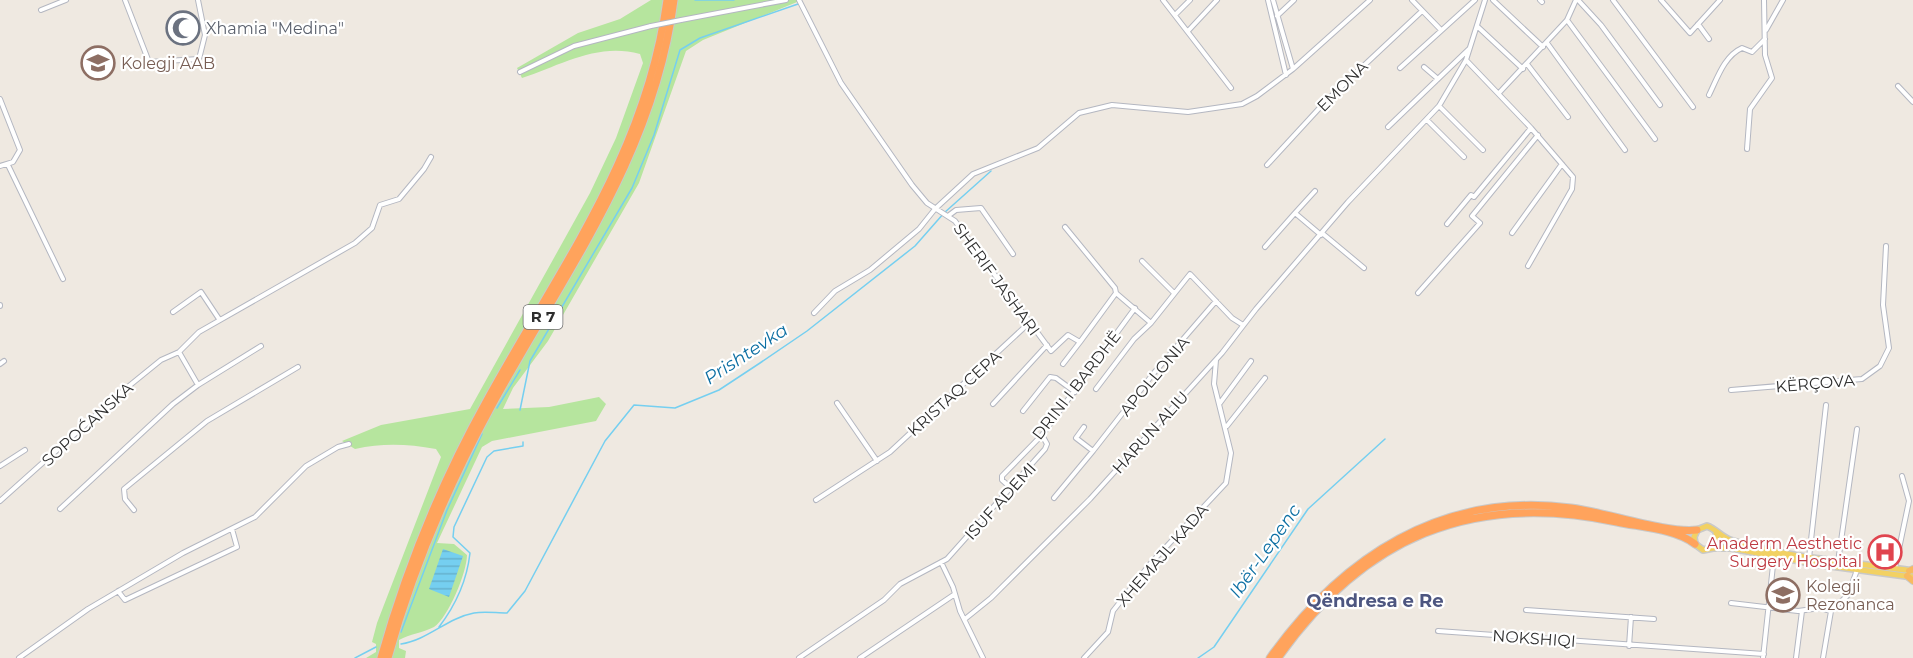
<svg xmlns="http://www.w3.org/2000/svg" width="1913" height="658" font-family="Montserrat,sans-serif">
<style>
.grass{fill:#b6e59e}
.water{fill:url(#water-rules)}
.lines{fill:none;stroke-linecap:round;stroke-linejoin:round}
.stream{stroke:#75cff0;stroke-width:1.5}
.minor-casing{stroke:#b4b7c1;stroke-width:6}
.primary-casing{stroke:#c9c9c9;stroke-width:8}
.trunk-casing{stroke:#c9c9c9;stroke-width:8}
.motorway-casing{stroke:#c9c9c9;stroke-width:9}
.minor{stroke:#fff;stroke-width:4}
.primary{stroke:#f2d163;stroke-width:5}
.trunk{stroke:#f8ba60;stroke-width:6}
.motorway{stroke:#ffa35c;stroke-width:7}
.minor-bridge-casing{stroke:#b4b7c1;stroke-width:6;stroke-linecap:butt}
.minor-bridge{stroke:#fff;stroke-width:4}
.labels{text-anchor:middle;stroke-width:4.5;stroke-linejoin:round;paint-order:stroke}
.shield{fill:#fff;stroke:#6d6d6d;stroke-width:1.5}
.shield-label{font-size:15px;font-weight:bold;fill:#2e2e2e}
.worship-label{font-size:16px;fill:#5b616d;stroke:#fff;text-anchor:start}
.education-label{font-size:16px;fill:#785e54;stroke:#fff;text-anchor:start}
.street-label{font-size:16px;fill:#2e2e2e;stroke:#fff}
.health-label{font-size:16px;fill:#be3a42;stroke:#fff;text-anchor:end}
.water-label{font-size:18px;font-style:italic;fill:#0d6fa3;stroke:#fff}
.neighbourhood-label{font-size:18px;font-weight:bold;fill:#4d5680;stroke:#fff}
</style>
<defs>
<pattern id="water-rules" width="6" height="5" patternUnits="userSpaceOnUse" patternTransform="scale(1.5)"><rect width="6" height="5" fill="#75cff0"/><path d="M0 2.5h6" fill="none" stroke="#66b2ce"/></pattern>
</defs>
<rect width="100%" height="100%" fill="#efe9e1"/>
<path class="grass" d="M651 0H802L703 40 686 51 639 183 548 341 513 388 503 409 549 407 599 397 606 404 596 421 492 441 482 447 437 543 454 544 467 555C467 572 448 618 434 627 422 633 410 634 399 640V648L406 651 405 658H366L376 652V644L372 642 377 623 441 457 436 449C407 444 383 443 355 449L342 441 381 425 470 409 590 193 616 138 643 63 640 54C598 42 561 65 522 78L517 68 578 33 620 19Z"/>
<path class="water" d="M443 549 463 556 449 597 429 589Z"/>
<g class="lines">
<path class="stream" d="M695 0H734
M497 408 520 370
M520 410 530 361 632 188 654 135 680 50 700 38 798 4
M439 627C455 606 467 580 470 553L453 537 454 527 487 457 494 451 523 446V442
M401 632 447 510 482 434
M401 644C428 640 447 618 474 613 484 611 496 613 507 613L525 591 605 441 634 405 675 408 719 390 760 363 807 331 915 246 944 213 991 171
M355 658 376 647
M1198 658 1214 647 1308 509 1385 439"/>
<defs>
<path id="minor" d="M125 0 149 62 199 59 205 35 198 0
M799 0 841 83 912 185 927 203 955 221 1051 351 1068 335 1080 342 1116 293 1151 323 1190 274 1232 318 1243 325
M1163 0 1231 88
M1268 0 1286 75
M1273 0 1293 69
M1412 0 1441 30
M1493 0 1543 47
M1540 0 1542 2
M1578 0 1601 25 1660 105
M1613 0 1693 107
M1661 0 1690 33 1720 0
M41 10 66 0
M1175 15 1190 0
M1277 16 1294 0
M681 20 786 0
M1567 20 1655 139
M1698 24 1709 39
M1478 27 1523 69
M1766 30 1783 0
M1188 31 1217 0
M1547 43 1625 150
M1466 60 1531 128 1573 177 1572 189 1528 266
M1527 64 1568 117
M1424 67 1438 79
M1400 68 1475 0
M520 72 574 46 651 26
M1898 86 1913 102
M1499 93 1567 20 1576 0
M1709 95C1717 79 1724 56 1742 48L1752 52 1765 39
M0 99 20 150 13 162 0 166
M1439 106 1483 150
M1427 120 1464 157
M1388 127 1469 49
M1747 149 1750 109 1772 78 1765 55 1764 0
M8 165 63 279
M1267 165 1325 102 1422 11
M1295 213 1315 191
M948 216 956 210 981 208 1013 254
M1447 224 1471 195 1474 197 1531 128
M1065 227 1115 288 1116 293
M1322 233 1364 268
M1512 233 1562 164
M1265 247 1295 213 1321 235
M1142 261 1174 293
M1418 293 1480 223 1472 216 1538 135
M0 305V306
M173 312 201 292 219 319
M814 313 835 291 870 270 919 229 935 209 973 174 1038 148 1079 113 1112 105 1188 112 1242 104 1257 96 1293 69 1370 0
M179 352 198 385 261 346
M0 364 4 361
M1063 364 1080 342
M1096 389 1134 339 1151 323
M1731 390 1862 379 1880 366 1889 348 1883 305 1886 246
M837 403 877 461
M1220 403 1251 361
M993 404 1047 345
M1023 411 1050 377 1056 378 1075 392
M1227 426 1265 378
M1084 427 1076 438 1093 451 1153 374 1216 301
M0 466 25 450
M1011 488 1002 480V476L1042 435 1135 308
M1054 498 1093 451
M816 500 890 452 1029 323
M0 501 124 390 161 360 179 352 199 332 355 243 372 228 380 205 399 199 424 169 431 157
M60 509 173 404 198 385
M134 510 125 499 124 489 207 421 298 367
M1809 558 1826 405
M941 562 953 587 960 611 983 658
M1838 562 1857 429
M1895 568 1909 501 1902 476
M118 591 125 600 237 547 232 529
M1731 603 1798 611 1820 608 1831 611
M1526 610 1654 619
M1831 611 1848 595 1857 570
M965 619 991 598 1090 499 1222 353 1256 309 1348 202 1439 106 1466 60 1485 0
M1438 631 1764 654
M1629 646 1631 617
M19 658 88 609 183 553 255 517 306 466 338 447 349 444
M799 658 884 600 900 584 947 559 1045 449 1047 444 1042 435
M860 658 955 594
M1084 658 1108 632 1113 611 1150 564 1226 483 1231 453 1214 384 1216 360
M1763 658 1774 556
M1796 658 1802 611
M1823 658 1831 611"/>
<path id="primary" d="M1716 532 1717 542 1713 548 1703 550 1695 544 1694 537 1697 530 1707 526C1716 529 1721 537 1730 540 1790 559 1852 562 1913 571
M1713 548H1731L1816 564 1913 577"/>
<path id="trunk" d="M1909 571 1913 569
M1907 576 1913 581"/>
<path id="motorway" d="M381 658C406 569 441 483 486 402 559 268 646 156 667 0
M388 658C412 571 448 486 491 407 564 273 654 156 674 0
M1270 658C1342 557 1442 491 1571 508 1605 512 1667 534 1697 530
M1278 658C1363 538 1470 491 1617 522 1640 527 1676 529 1695 544"/>
</defs>
<use href="#minor" class="minor-casing"/>
<use href="#primary" class="primary-casing"/>
<use href="#trunk" class="trunk-casing"/>
<use href="#motorway" class="motorway-casing"/>
<use href="#minor" class="minor"/>
<use href="#primary" class="primary"/>
<use href="#trunk" class="trunk"/>
<use href="#motorway" class="motorway"/>
<defs>
<path id="minor-bridge" d="M651 26 681 20"/>
</defs>
<use href="#minor-bridge" class="minor-bridge-casing"/>
<use href="#minor-bridge" class="minor-bridge"/>
</g>
<defs>
<symbol id="mosque-ring" viewBox="-11 -11 22 22"><circle r="9.5" fill="#fff" stroke="#6b7280" stroke-width="1.5"/><path d="M3.5-4.9A6 6 0 1 0 3.5 4.9A5 5 0 1 1 3.5-4.9Z" fill="#6b7280"/></symbol>
<symbol id="university-ring" viewBox="-11 -11 22 22"><circle r="9.5" fill="#fff" stroke="#8d6e63" stroke-width="1.5"/><path d="M0-5L7-2L0 1L-7-2ZM-4 1L0 2.5L4 1V4Q0 6-4 4Z" fill="#8d6e63"/></symbol>
<symbol id="hospital-ring" viewBox="-11 -11 22 22"><circle r="9.5" fill="#fff" stroke="#e0444e" stroke-width="1.5"/><path d="M-5-5h3v3.5h4V-5h3V5h-3V1.5h-4V5h-3Z" fill="#e0444e"/></symbol>
</defs>
<g fill-rule="evenodd">
<use href="#mosque-ring" x="164" y="9" width="38" height="38"/>
<use href="#university-ring" x="79" y="44" width="38" height="38"/>
<use href="#hospital-ring" x="1866" y="533" width="38" height="38"/>
<use href="#university-ring" x="1764" y="576" width="38" height="38"/>
</g>
<g class="labels">
<rect class="shield" x="523.5" y="305" width="39" height="24" rx="4.5"/>
<g class="shield-label">
<text x="543" y="322">R 7</text>
</g>
<g class="worship-label">
<text x="206" y="34">Xhamia "Medina"</text>
</g>
<g class="education-label">
<text x="121" y="69">Kolegji AAB</text>
<text x="1806" y="592">Kolegji<tspan x="1806" dy="18">Rezonanca</tspan></text>
</g>
<g class="street-label">
<text transform="translate(1342 86) rotate(-45)" y="6">EMONA</text>
<text transform="translate(997 279) rotate(54)" y="6">SHERIF JASHARI</text>
<text transform="translate(1154 376) rotate(-50)" y="6">APOLLONIA</text>
<text transform="translate(1815 383) rotate(-5)" y="6">KËRÇOVA</text>
<text transform="translate(1076 385) rotate(-52)" y="6">DRINI I BARDHË</text>
<text transform="translate(954 393) rotate(-42)" y="6">KRISTAQ CEPA</text>
<text transform="translate(87 424) rotate(-42)" y="6">SOPOĆANSKA</text>
<text transform="translate(1150 432) rotate(-48)" y="6">HARUN ALIU</text>
<text transform="translate(1000 501) rotate(-48)" y="6">ISUF ADEMI</text>
<text transform="translate(1162 555) rotate(-49)" y="6">XHEMAJL KADA</text>
<text transform="translate(1534 638) rotate(4)" y="6">NOKSHIQI</text>
</g>
<g class="health-label">
<text x="1862" y="549">Anaderm Aesthetic<tspan x="1862" dy="18">Surgery Hospital</tspan></text>
</g>
<g class="water-label">
<text transform="translate(746 354) rotate(-33)" y="6">Prishtevka</text>
<text transform="translate(1265 551) rotate(-55)" y="6">Ibër-Lepenc</text>
</g>
<g class="neighbourhood-label">
<text x="1375" y="607">Qëndresa e Re</text>
</g>
</g>
</svg>
